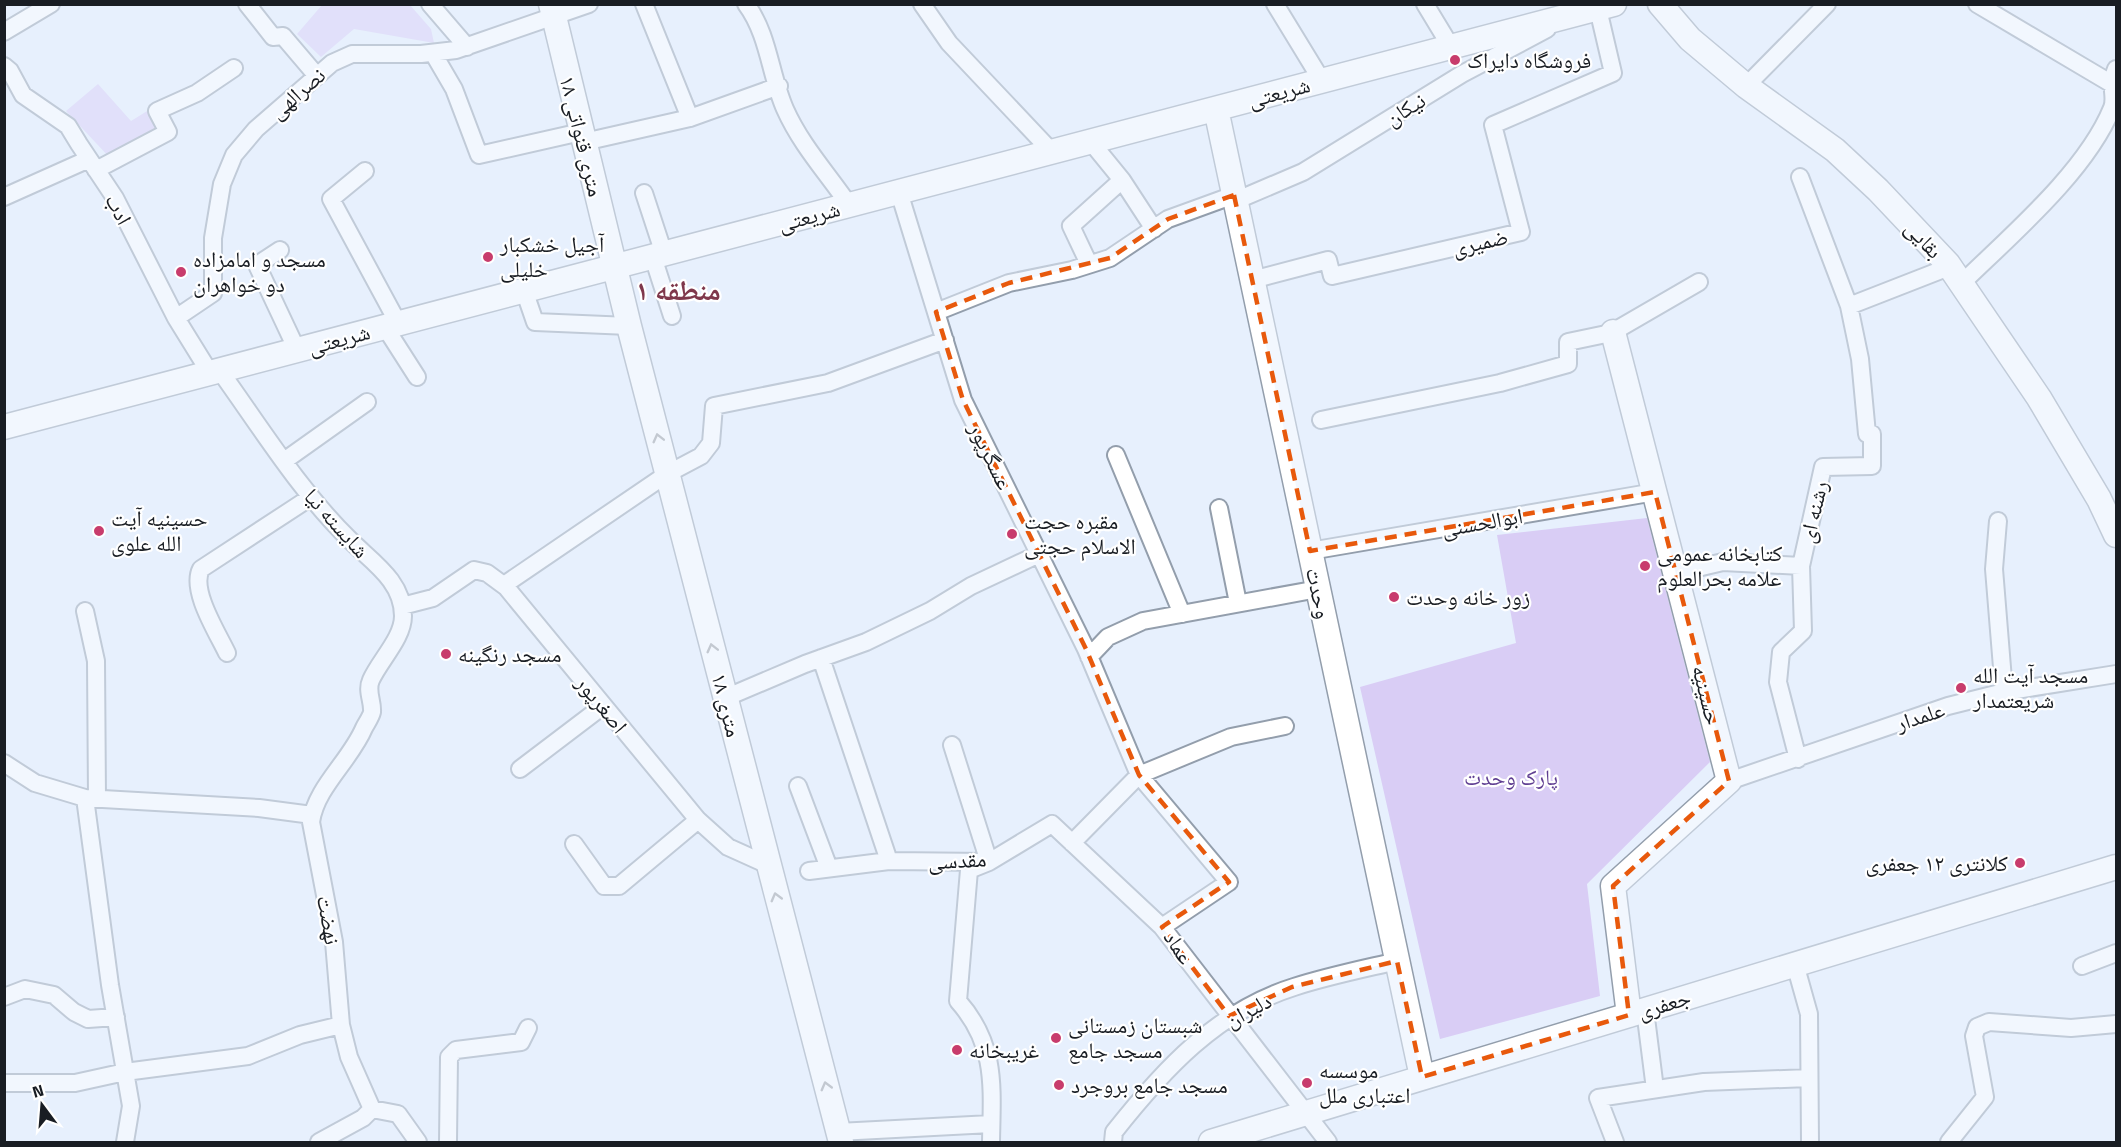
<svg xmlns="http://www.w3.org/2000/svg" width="2121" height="1147" font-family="'Titillium Web','Noto Naskh Arabic',sans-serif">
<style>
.green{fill:#d9cdf5}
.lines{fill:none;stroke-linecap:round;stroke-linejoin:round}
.street-casing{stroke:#939eac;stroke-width:20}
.secondary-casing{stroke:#939eac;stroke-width:27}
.street{stroke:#fff;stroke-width:16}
.secondary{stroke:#fff;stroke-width:24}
.oneway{stroke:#98999c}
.marked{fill:none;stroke:#e8590c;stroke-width:4.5;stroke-dasharray:12 8;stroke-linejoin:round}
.poi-dot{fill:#c83c6c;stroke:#fff;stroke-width:2}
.labels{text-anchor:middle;stroke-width:4.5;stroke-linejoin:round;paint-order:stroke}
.poi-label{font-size:22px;fill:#191d23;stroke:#fff;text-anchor:start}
.street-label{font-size:22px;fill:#191d23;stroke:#fff}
.park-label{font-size:22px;fill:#5f3e92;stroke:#fff}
.district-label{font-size:28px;font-weight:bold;fill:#7f384c;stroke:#fff}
</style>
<rect width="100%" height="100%" fill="#e7f0fd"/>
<path class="green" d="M322 5H410L431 29 434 43 354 29 321 57 297 34Z
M98 84 131 121 152 108 159 130 110 158 66 111Z
M1647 518 1710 762 1587 884 1600 996 1440 1039 1360 687 1516 643 1497 535Z"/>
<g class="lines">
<defs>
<path id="street" d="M247 4 273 37 283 36 317 76
M430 4 467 47
M644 4 690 118
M746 4C769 35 770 75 785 109 801 145 827 173 849 205
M922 4 949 43 1052 152
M1275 4 1322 81
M1425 4 1451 47
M1977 4 2112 84
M4 32 51 4
M433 53 454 89 479 155 581 132
M4 66 10 71 23 95 68 126 79 144 115 198 176 318 210 373
M1746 86 1827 4
M584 142 690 118 779 86
M1091 142 1122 180 1154 229
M96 170 168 132 157 111 197 93 234 68
M365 171 331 199 398 323
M899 192 963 400 1086 649 1139 775 1229 882 1162 927 1328 1142
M644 193 664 254
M4 197 89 159
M1235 201 1303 172 1462 74 1547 29
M280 250 257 265 297 350
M653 257 672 316
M1089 264 1071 226 1122 180
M1252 280 1328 260 1332 276 1521 232 1493 125 1613 73 1598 9
M1961 284C2010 236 2086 172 2112 108 2117 96 2108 86 2116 69
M524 290 535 322 629 326
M1849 306 1949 267
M936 312 1009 283 1072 270 1110 258 1168 219 1234 195
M176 318 213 293V238L222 184 234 155 256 129 332 63 352 54H421L456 50 589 4
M385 327 417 377
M220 371C261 428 299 490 350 540 372 562 403 581 403 616 403 638 380 660 371 680 366 691 373 701 372 712 371 717 366 724 364 728 350 761 316 787 311 822L334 942 341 1025 349 1057 372 1109 398 1114 418 1142
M1321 420 1500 383 1568 364V342L1611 333 1699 282
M1116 455 1182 614
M284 461 367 402
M1219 508 1238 603
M1998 521 1994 569 2004 692
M1310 551 1655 492
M1676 573 1723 562 1801 566
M504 585 667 474 701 456 711 443 714 406 828 383 945 340
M402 606 433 598 474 570 487 573 506 587 698 820 728 847 768 865
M85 611 96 661 97 799
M227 653C217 632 190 590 201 569L311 497
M1089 657 1108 637 1143 621 1318 589
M821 658 889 861
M725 698 805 664 866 642 930 611 971 586 1039 554
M952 745 989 862 969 870 958 1001C997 1045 992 1087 991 1142
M1798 759 1778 682 1781 652 1803 631 1801 566 1823 467 1872 466V434H1867L1860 359 1849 306 1800 177
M4 763 35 783 85 798 259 808 312 815
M520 769 603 706
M1729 781 1948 706 2004 692 2116 674
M798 786 829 868
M85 798 110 985 131 1106 125 1142
M1072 843 1139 775 1231 737 1285 726
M574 844 604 886H619L698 820
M809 871 889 861 989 862 1052 824 1162 927
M1795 964 1809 1014 1810 1142
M2082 966 2116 953
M4 997 25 989 54 995 74 1012 88 1019 116 1017
M1645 1010 1655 1089
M4 1083H75L125 1072 248 1056 300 1035 341 1025
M838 1132 991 1124
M319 1142 363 1118 372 1109
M448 1142 449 1057 456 1050 521 1042 528 1028
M1113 1142 1114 1132C1163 1070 1217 1011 1294 987 1328 976 1363 969 1397 961
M1615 1142 1598 1098 1704 1082 1809 1078
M1949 1142 1985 1097 1974 1036 1977 1027 1989 1022 2071 1028 2116 1024"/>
<path id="secondary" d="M551 4 629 326 841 1142
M1660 4 1690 39 1746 86 1835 150 1878 190 1948 264 2039 398 2099 499 2116 535
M1216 109 1422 1077
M1613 332 1729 781 1613 886 1629 1015
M4 427 1614 4
M1211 1142 2116 867"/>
</defs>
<use href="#street" class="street-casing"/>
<use href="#secondary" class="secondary-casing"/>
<use href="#street" class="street"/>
<use href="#secondary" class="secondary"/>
</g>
<defs><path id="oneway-chevron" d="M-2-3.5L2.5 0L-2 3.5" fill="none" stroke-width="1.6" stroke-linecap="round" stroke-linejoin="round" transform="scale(1.5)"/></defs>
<g class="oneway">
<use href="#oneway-chevron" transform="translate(658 438) rotate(-104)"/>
<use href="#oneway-chevron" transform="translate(712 648) rotate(-104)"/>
<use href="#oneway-chevron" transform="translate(776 897) rotate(-105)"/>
<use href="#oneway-chevron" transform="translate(826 1086) rotate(-105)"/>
</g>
<path d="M0 0H2121V1147H0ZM1234 195 1310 551 1655 492 1729 781 1613 886 1629 1015 1422 1077 1397 961 1292 987 1229 1016 1162 927 1229 882 1139 775 1086 649 963 400 936 312 1009 283 1110 258 1168 219Z" fill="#e7f0fd" fill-opacity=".55" fill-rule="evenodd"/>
<path class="marked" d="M1234 195 1310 551 1655 492 1729 781 1613 886 1629 1015 1422 1077 1397 961 1292 987 1229 1016 1162 927 1229 882 1139 775 1086 649 963 400 936 312 1009 283 1110 258 1168 219Z"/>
<g class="poi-dot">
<circle cx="1455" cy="60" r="6"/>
<circle cx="488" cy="257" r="6"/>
<circle cx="181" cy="272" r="6"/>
<circle cx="99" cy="531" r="6"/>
<circle cx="1012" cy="534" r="6"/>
<circle cx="1645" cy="566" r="6"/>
<circle cx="1394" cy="597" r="6"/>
<circle cx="446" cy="654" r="6"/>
<circle cx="1961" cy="688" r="6"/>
<circle cx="2020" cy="863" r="6"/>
<circle cx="1056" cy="1038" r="6"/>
<circle cx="957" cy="1050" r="6"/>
<circle cx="1307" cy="1083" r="6"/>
<circle cx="1059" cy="1085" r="6"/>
</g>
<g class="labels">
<g class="poi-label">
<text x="1467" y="68">فروشگاه دایراک</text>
<text x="500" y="252">آجیل خشکبار<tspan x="500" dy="25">خلیلی</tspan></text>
<text x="193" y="267">مسجد و امامزاده<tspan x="193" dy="25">دو خواهران</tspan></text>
<text x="111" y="526">حسینیه آیت<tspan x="111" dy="25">الله علوی</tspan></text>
<text x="1024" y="529">مقبره حجت<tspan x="1024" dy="25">الاسلام حجتی</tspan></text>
<text x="1657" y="561">کتابخانه عمومی<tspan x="1657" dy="25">علامه بحرالعلوم</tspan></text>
<text x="1406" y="605">زور خانه وحدت</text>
<text x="458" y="662">مسجد رنگینه</text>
<text x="1973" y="683">مسجد آیت الله<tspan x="1973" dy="25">شریعتمدار</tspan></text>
<text x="2008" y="871" text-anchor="end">کلانتری ۱۲ جعفری</text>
<text x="1068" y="1033">شبستان زمستانی<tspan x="1068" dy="25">مسجد جامع</tspan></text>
<text x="969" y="1058">غریبخانه</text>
<text x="1319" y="1078">موسسه<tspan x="1319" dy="25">اعتباری ملل</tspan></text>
<text x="1071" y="1093">مسجد جامع بروجرد</text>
</g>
<g class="street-label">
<text transform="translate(1279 92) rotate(-15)" y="8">شریعتی</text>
<text transform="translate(297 93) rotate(-41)" y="8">نصرالهی</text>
<text transform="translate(1405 109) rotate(-32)" y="8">نیکان</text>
<text transform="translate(582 136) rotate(76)" y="8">۱۸ متری قنواتی</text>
<text transform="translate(119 209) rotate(62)" y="8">ادب</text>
<text transform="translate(809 216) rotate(-15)" y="8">شریعتی</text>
<text transform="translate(1924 239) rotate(47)" y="8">بقایی</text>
<text transform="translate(1480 242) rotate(-13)" y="8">ضمیری</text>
<text transform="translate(339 339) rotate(-15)" y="8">شریعتی</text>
<text transform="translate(991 456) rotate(64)" y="8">عسگرپور</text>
<text transform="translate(1813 512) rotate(-77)" y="8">رشنه ای</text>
<text transform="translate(1482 522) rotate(-10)" y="8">ابوالحسنی</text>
<text transform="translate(337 523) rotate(48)" y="8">شایسته نیا</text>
<text transform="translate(1319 593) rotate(78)" y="8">وحدت</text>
<text transform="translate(1707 695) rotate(76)" y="8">حسینیه</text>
<text transform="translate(602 704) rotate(51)" y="8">اصغرپور</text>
<text transform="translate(727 705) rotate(76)" y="8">۱۸ متری</text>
<text transform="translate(1920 716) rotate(-18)" y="8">علمدار</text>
<text transform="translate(957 860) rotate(-3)" y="8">مقدسی</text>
<text transform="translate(329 920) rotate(80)" y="8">نهضت</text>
<text transform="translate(1179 947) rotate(57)" y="8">عماد</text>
<text transform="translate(1664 1004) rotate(-17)" y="8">جعفری</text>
<text transform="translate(1248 1010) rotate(-28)" y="8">دلیران</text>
</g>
<g class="park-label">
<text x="1511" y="785">پارک وحدت</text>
</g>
<g class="district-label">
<text x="678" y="300">منطقه ۱</text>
</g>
</g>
<rect width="2121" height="1147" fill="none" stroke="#191d23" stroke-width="12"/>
<g transform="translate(42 1105) rotate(344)" stroke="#ffffff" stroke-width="4.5" paint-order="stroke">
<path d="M0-4.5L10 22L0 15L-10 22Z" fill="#191d23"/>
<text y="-9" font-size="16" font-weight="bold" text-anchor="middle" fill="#191d23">N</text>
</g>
</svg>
